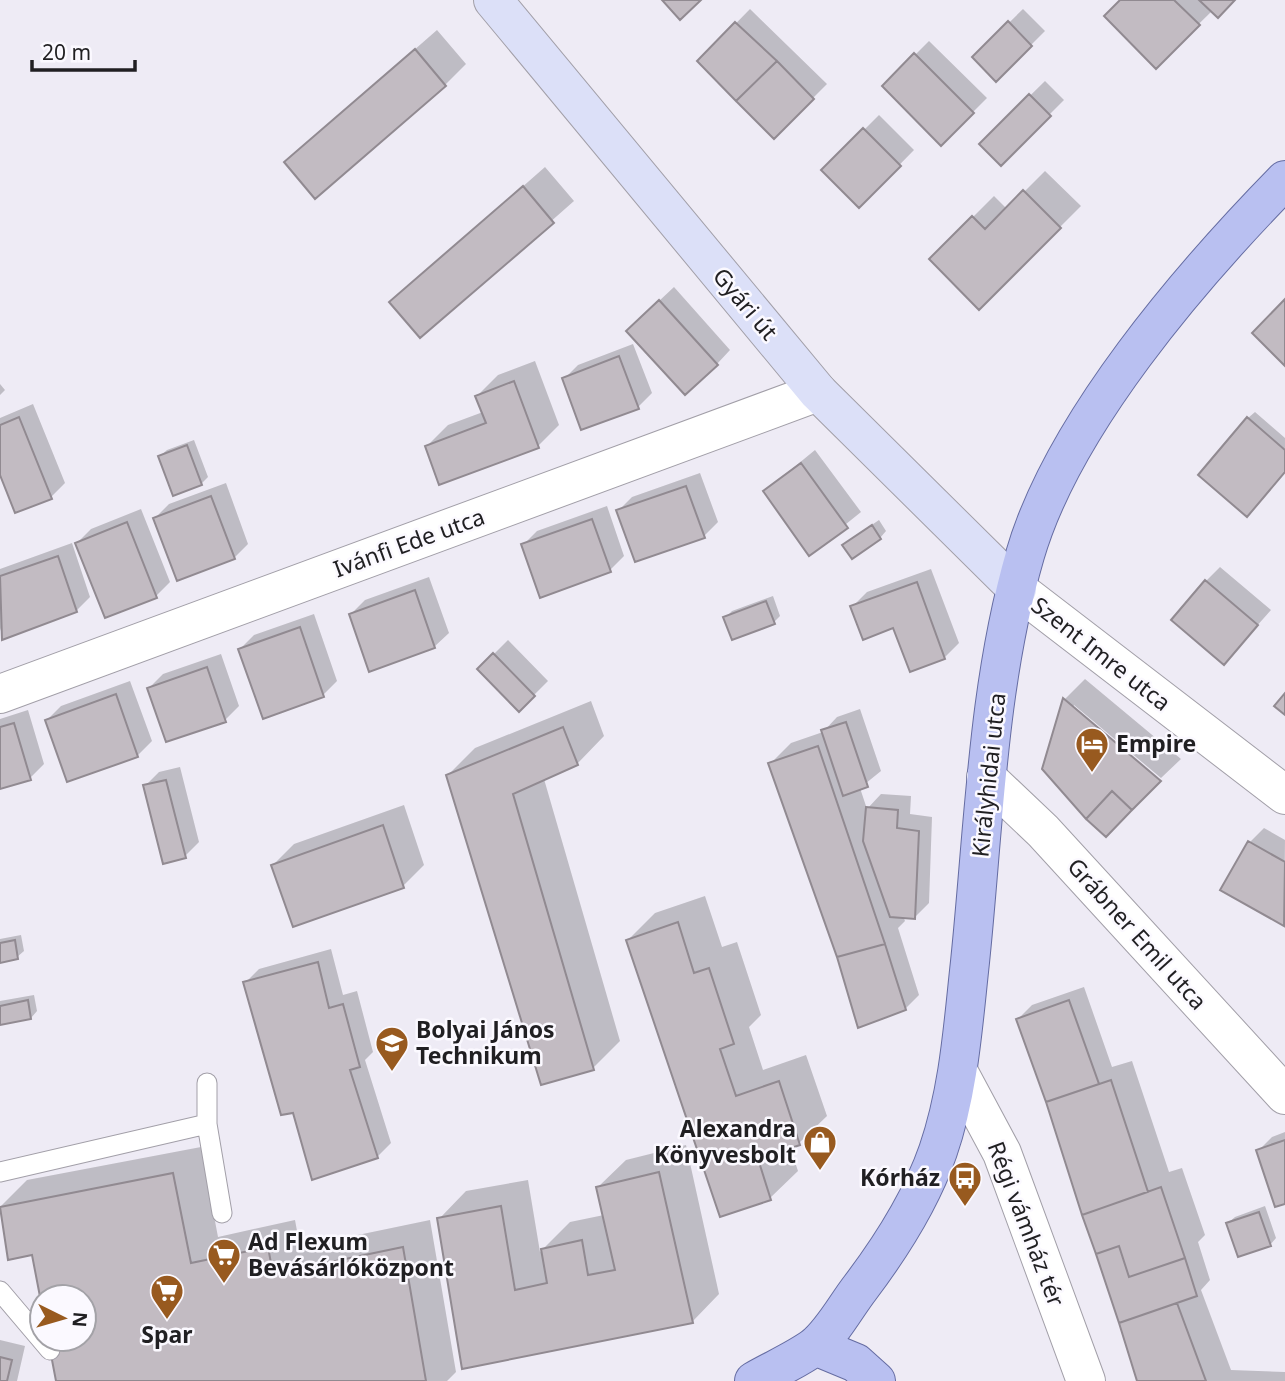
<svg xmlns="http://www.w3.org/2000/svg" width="1285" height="1381" font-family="'Noto Sans',sans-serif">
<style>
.shadow{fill:#0003}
.building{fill:#c2bbc2;stroke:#918a91;stroke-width:2}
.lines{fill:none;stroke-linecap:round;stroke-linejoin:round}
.lane-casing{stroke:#a29fa8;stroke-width:21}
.street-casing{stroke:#a29fa8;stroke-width:40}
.secondary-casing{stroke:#a29fa8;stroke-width:40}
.primary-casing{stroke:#656ca2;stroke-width:40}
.lane{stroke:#fff;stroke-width:19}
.street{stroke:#fff;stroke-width:38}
.secondary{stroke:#dce0f8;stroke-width:38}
.primary{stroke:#b9c0f1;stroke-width:38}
.labels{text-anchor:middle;stroke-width:5;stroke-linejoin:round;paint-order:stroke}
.street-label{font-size:23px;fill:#201f22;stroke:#fbf9ff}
.poi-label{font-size:23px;font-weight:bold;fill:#201f22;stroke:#fbf9ff;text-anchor:start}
</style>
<rect width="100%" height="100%" fill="#eeebf5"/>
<path class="shadow" d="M1122 0H1233L1212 11 1156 66Z
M750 9 827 84 774 137 699 61Z
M1023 9 1045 31 996 80 974 57Z
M437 30 466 64 445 85 286 162Z
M929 41 987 98 941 144 884 86Z
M1045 81 1064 100 1001 163 981 144Z
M879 115 914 150 859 206 824 170Z
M545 167 574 201 421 336 391 302Z
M1045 171 1081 206 979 308 931 259 994 196 1007 209Z
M674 287 730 350 717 364 642 317Z
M633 344 652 393 638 407 564 379 578 365Z
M535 361 559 425 538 446H427L448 425 483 412 477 396 498 375Z
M0 384 5 390 0 395Z
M33 404 65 483 51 497 0 471V418Z
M1255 412 1285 438V470L1248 418Z
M194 440 208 477 201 484 160 456 167 450Z
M815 450 861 512 810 553 765 491Z
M700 473 718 522 704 536 618 511 632 497Z
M226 483 248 544 234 558 155 518 169 504Z
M607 506 624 556 610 570 523 545 537 531Z
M141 509 170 582 156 596 77 543 91 529Z
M879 520 886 531 880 538 851 539Z
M72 543 90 597 76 611 3 637 0 628V569Z
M1220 567 1271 610 1224 663 1206 581Z
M931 569 959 643 945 657 911 670 894 626 852 607 867 592Z
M429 577 449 633 434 647 351 614 365 600Z
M773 596 780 616 774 622 725 618 732 611Z
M314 614 337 681 323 695 240 649 254 635Z
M508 640 548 681 519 710 479 669Z
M221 654 239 706 225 720 149 688 163 674Z
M1085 679 1181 759 1161 778 1074 705 1044 769 1065 699Z
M130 681 152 741 138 755 68 780 47 720 61 706Z
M591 701 604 736 577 764 544 779 620 1041 593 1068 448 775 475 748Z
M860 709 881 771 860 788 867 809 881 794 911 796 910 814 932 817 929 903 915 917 903 916 905 921 898 928 919 995 905 1009 839 956 770 764 791 743 823 732 837 717Z
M28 710 44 764 30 778 0 788V719Z
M180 767 199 842 185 856 145 786 159 772Z
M404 805 424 865 403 886 273 865 294 844Z
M1264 828 1285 840 1284 924 1223 889 1250 842Z
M705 896 722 947 737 942 761 1015 749 1027 763 1070 806 1055 827 1116 799 1143 790 1147 798 1171 770 1198 721 1215 628 940 655 913Z
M21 935 24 951 17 957 0 961V939Z
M331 949 343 995 357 991 373 1052 365 1060 391 1143 377 1157 294 1112 245 983 259 969Z
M1084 987 1112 1067 1132 1061 1169 1172 1182 1168 1205 1235 1198 1242 1210 1280 1201 1290 1231 1370 1285 1372V1381H1139L1018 1019 1032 1005Z
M34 995 37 1011 31 1018 0 1024V1001Z
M1285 1132V1202L1258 1151 1272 1137Z
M686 1145 719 1294 692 1322 463 1367 439 1219 466 1191 528 1180 540 1252 570 1222 604 1215 598 1187 626 1160Z
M201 1147 218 1237 295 1220 300 1247 430 1220 456 1372 447 1381H58L84 1339V1297L42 1298 33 1253 9 1257 0 1207 27 1180Z
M1265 1206 1276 1238 1270 1245 1228 1223 1235 1217Z
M0 1340 25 1346 17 1381H0Z"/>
<path class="building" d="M662 0H701L680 20Z
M1120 0H1174L1200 25 1156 69 1104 16Z
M1199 0H1235L1218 18Z
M1008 21 1032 46 996 82 972 57Z
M735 22 777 61 736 101 697 61Z
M415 49 446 86 315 199 284 162Z
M914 53 974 113 941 146 882 86Z
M777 61 814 99 774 139 736 101Z
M1029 94 1051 116 1001 166 979 144Z
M863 128 901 166 859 208 821 170Z
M523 186 554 223 420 338 389 302Z
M1023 190 1061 228 979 310 929 259 972 216 985 229Z
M1285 299V366L1252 333Z
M659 300 718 365 685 395 626 331Z
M619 356 639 409 581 430 562 378Z
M514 381 539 448 439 485 425 446 486 423 475 396Z
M19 417 52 499 15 513 0 475V425Z
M1247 417 1285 450V472L1247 517 1198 475Z
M187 445 202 485 173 496 158 456Z
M801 463 848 528 809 556 763 491Z
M686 486 705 538 635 562 616 510Z
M211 496 235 559 177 581 153 518Z
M592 519 611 572 540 598 521 544Z
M127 522 157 598 105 618 75 543Z
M872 525 881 539 852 559 842 545Z
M58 556 77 612 2 640 0 576Z
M1205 580 1258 625 1224 665 1171 620Z
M917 582 945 659 910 672 893 628 863 640 850 606Z
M415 590 435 648 369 672 349 614Z
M766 601 775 624 732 640 723 617Z
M300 627 324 697 263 719 238 649Z
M493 653 535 696 519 712 477 669Z
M207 667 226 722 166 742 147 688Z
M1285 693V715L1274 706Z
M116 694 138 757 67 782 45 720Z
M1063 698 1161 781 1132 810 1112 791 1086 819 1042 769Z
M846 722 868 787 843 796 821 730Z
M14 723 31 780 0 789V727Z
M563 727 578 765 513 794 594 1070 541 1085 446 775Z
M818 746 885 944 837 957 768 763Z
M166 780 186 858 163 864 143 785Z
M1112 791 1132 810 1106 837 1086 819Z
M866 807 898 810 897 828 919 831 915 919 890 917 863 841Z
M383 825 404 888 293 927 271 865Z
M1248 841 1285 862 1284 926 1220 890Z
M678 922 694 973 709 968 734 1044 720 1049 736 1096 779 1081 800 1145 758 1159 771 1200 720 1217 626 940Z
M15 940 18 959 0 963V943Z
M885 944 906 1010 858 1028 837 957Z
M318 962 329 1008 343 1004 360 1067 350 1070 378 1158 312 1180 293 1113 281 1115 243 982Z
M28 1000 31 1019 0 1025V1006Z
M1069 1000 1099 1084 1046 1102 1016 1019Z
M1111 1080 1148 1192 1082 1215 1046 1102Z
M1285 1140V1204L1275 1207 1256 1150Z
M659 1172 693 1323 462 1369 437 1218 501 1206 515 1290 547 1283 541 1249 582 1240 588 1275 615 1270 596 1187Z
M173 1173 191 1263 268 1247 273 1274 403 1247 426 1381H56L48 1339H84V1297H42V1307L32 1255 8 1260 0 1207Z
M1161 1187 1185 1258 1129 1277 1119 1246 1096 1254 1082 1215Z
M1259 1212 1271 1246 1238 1257 1226 1223Z
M1119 1246 1129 1277 1185 1258 1197 1296 1119 1323 1096 1254Z
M1177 1303 1206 1381H1137L1119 1323Z
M0 1357 12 1360 7 1381H0Z"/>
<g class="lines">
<defs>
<path id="lane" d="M207 1083V1124L222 1213
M0 1172 207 1124
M0 1291 50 1350"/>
<path id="street" d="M1017 589 1285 795
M0 694 818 392
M986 777 1043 831 1285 1095
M958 1071 1002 1153 1086 1381"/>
<path id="secondary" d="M493 0 818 392 1017 589"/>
<path id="primary" d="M815 1346 856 1363 876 1381
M754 1381C773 1370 796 1360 814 1347 832 1333 846 1306 860 1288 891 1247 921 1200 938 1151 959 1090 963 1026 970 962 984 827 987 686 1025 555 1063 424 1191 276 1285 180"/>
</defs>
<use href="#lane" class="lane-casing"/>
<use href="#street" class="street-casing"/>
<use href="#secondary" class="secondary-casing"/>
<use href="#primary" class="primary-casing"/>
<use href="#lane" class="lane"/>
<use href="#street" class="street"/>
<use href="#secondary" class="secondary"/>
<use href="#primary" class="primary"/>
</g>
<defs>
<symbol id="hotel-pin" viewBox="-11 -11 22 30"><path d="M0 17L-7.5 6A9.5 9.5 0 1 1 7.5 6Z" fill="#985a1f" stroke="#fbf9ff"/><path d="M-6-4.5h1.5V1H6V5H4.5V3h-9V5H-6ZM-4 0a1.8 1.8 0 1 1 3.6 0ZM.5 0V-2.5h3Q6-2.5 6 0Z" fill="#fff"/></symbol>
<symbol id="school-pin" viewBox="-11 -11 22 30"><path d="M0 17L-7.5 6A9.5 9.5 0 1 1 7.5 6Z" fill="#985a1f" stroke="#fbf9ff"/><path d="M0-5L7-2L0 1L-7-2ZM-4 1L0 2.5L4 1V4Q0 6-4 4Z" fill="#fff"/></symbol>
<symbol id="shop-pin" viewBox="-11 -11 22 30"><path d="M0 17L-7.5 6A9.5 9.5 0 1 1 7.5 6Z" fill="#985a1f" stroke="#fbf9ff"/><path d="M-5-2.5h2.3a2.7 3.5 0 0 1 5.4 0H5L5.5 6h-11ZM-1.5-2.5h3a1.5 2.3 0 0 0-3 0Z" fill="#fff"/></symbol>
<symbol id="bus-pin" viewBox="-11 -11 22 30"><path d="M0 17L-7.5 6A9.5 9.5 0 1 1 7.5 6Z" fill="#985a1f" stroke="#fbf9ff"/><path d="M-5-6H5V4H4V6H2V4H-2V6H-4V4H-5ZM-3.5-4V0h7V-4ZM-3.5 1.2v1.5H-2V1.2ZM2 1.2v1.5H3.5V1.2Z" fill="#fff"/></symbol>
<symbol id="supermarket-pin" viewBox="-11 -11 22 30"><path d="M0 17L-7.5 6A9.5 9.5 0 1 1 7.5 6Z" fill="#985a1f" stroke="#fbf9ff"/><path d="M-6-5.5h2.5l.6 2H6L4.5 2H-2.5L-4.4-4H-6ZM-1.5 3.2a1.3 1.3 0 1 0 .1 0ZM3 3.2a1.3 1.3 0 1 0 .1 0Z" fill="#fff"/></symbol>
</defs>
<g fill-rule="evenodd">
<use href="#hotel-pin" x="1073" y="725" width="38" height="52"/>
<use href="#school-pin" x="373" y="1024" width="38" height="52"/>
<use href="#shop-pin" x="801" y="1123" width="38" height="52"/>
<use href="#bus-pin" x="946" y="1159" width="38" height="52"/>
<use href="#supermarket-pin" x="205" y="1236" width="38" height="52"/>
<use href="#supermarket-pin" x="148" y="1272" width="38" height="52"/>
</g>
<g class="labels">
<g class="street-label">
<text transform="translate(745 304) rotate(50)" y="8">Gyári út</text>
<text transform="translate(409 543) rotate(-20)" y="8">Ivánfi Ede utca</text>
<text transform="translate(1101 654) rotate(38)" y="8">Szent Imre utca</text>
<text transform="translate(989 775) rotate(-84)" y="8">Királyhidai utca</text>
<text transform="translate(1137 934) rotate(48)" y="8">Grábner Emil utca</text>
<text transform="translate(1026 1224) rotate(69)" y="8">Régi vámház tér</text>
</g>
<g class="poi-label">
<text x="1116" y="752">Empire</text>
<text x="416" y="1038">Bolyai János<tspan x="416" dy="26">Technikum</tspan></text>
<text x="796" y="1137" text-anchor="end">Alexandra<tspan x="796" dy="26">Könyvesbolt</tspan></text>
<text x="940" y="1186" text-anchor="end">Kórház</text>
<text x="248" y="1250">Ad Flexum<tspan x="248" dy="26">Bevásárlóközpont</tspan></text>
<text x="167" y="1343" text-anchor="middle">Spar</text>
</g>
</g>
<g transform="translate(63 1318) rotate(95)"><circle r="33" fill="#fbf9ff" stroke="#a3a2a7" stroke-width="2"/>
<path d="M0-5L12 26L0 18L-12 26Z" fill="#985a1f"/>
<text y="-10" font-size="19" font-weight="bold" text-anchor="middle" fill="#201f22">N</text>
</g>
<path d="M32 60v10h103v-10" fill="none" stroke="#201f22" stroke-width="3.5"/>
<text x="42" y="60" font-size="21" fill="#201f22" stroke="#fbf9ff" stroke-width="5" paint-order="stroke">20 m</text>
</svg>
